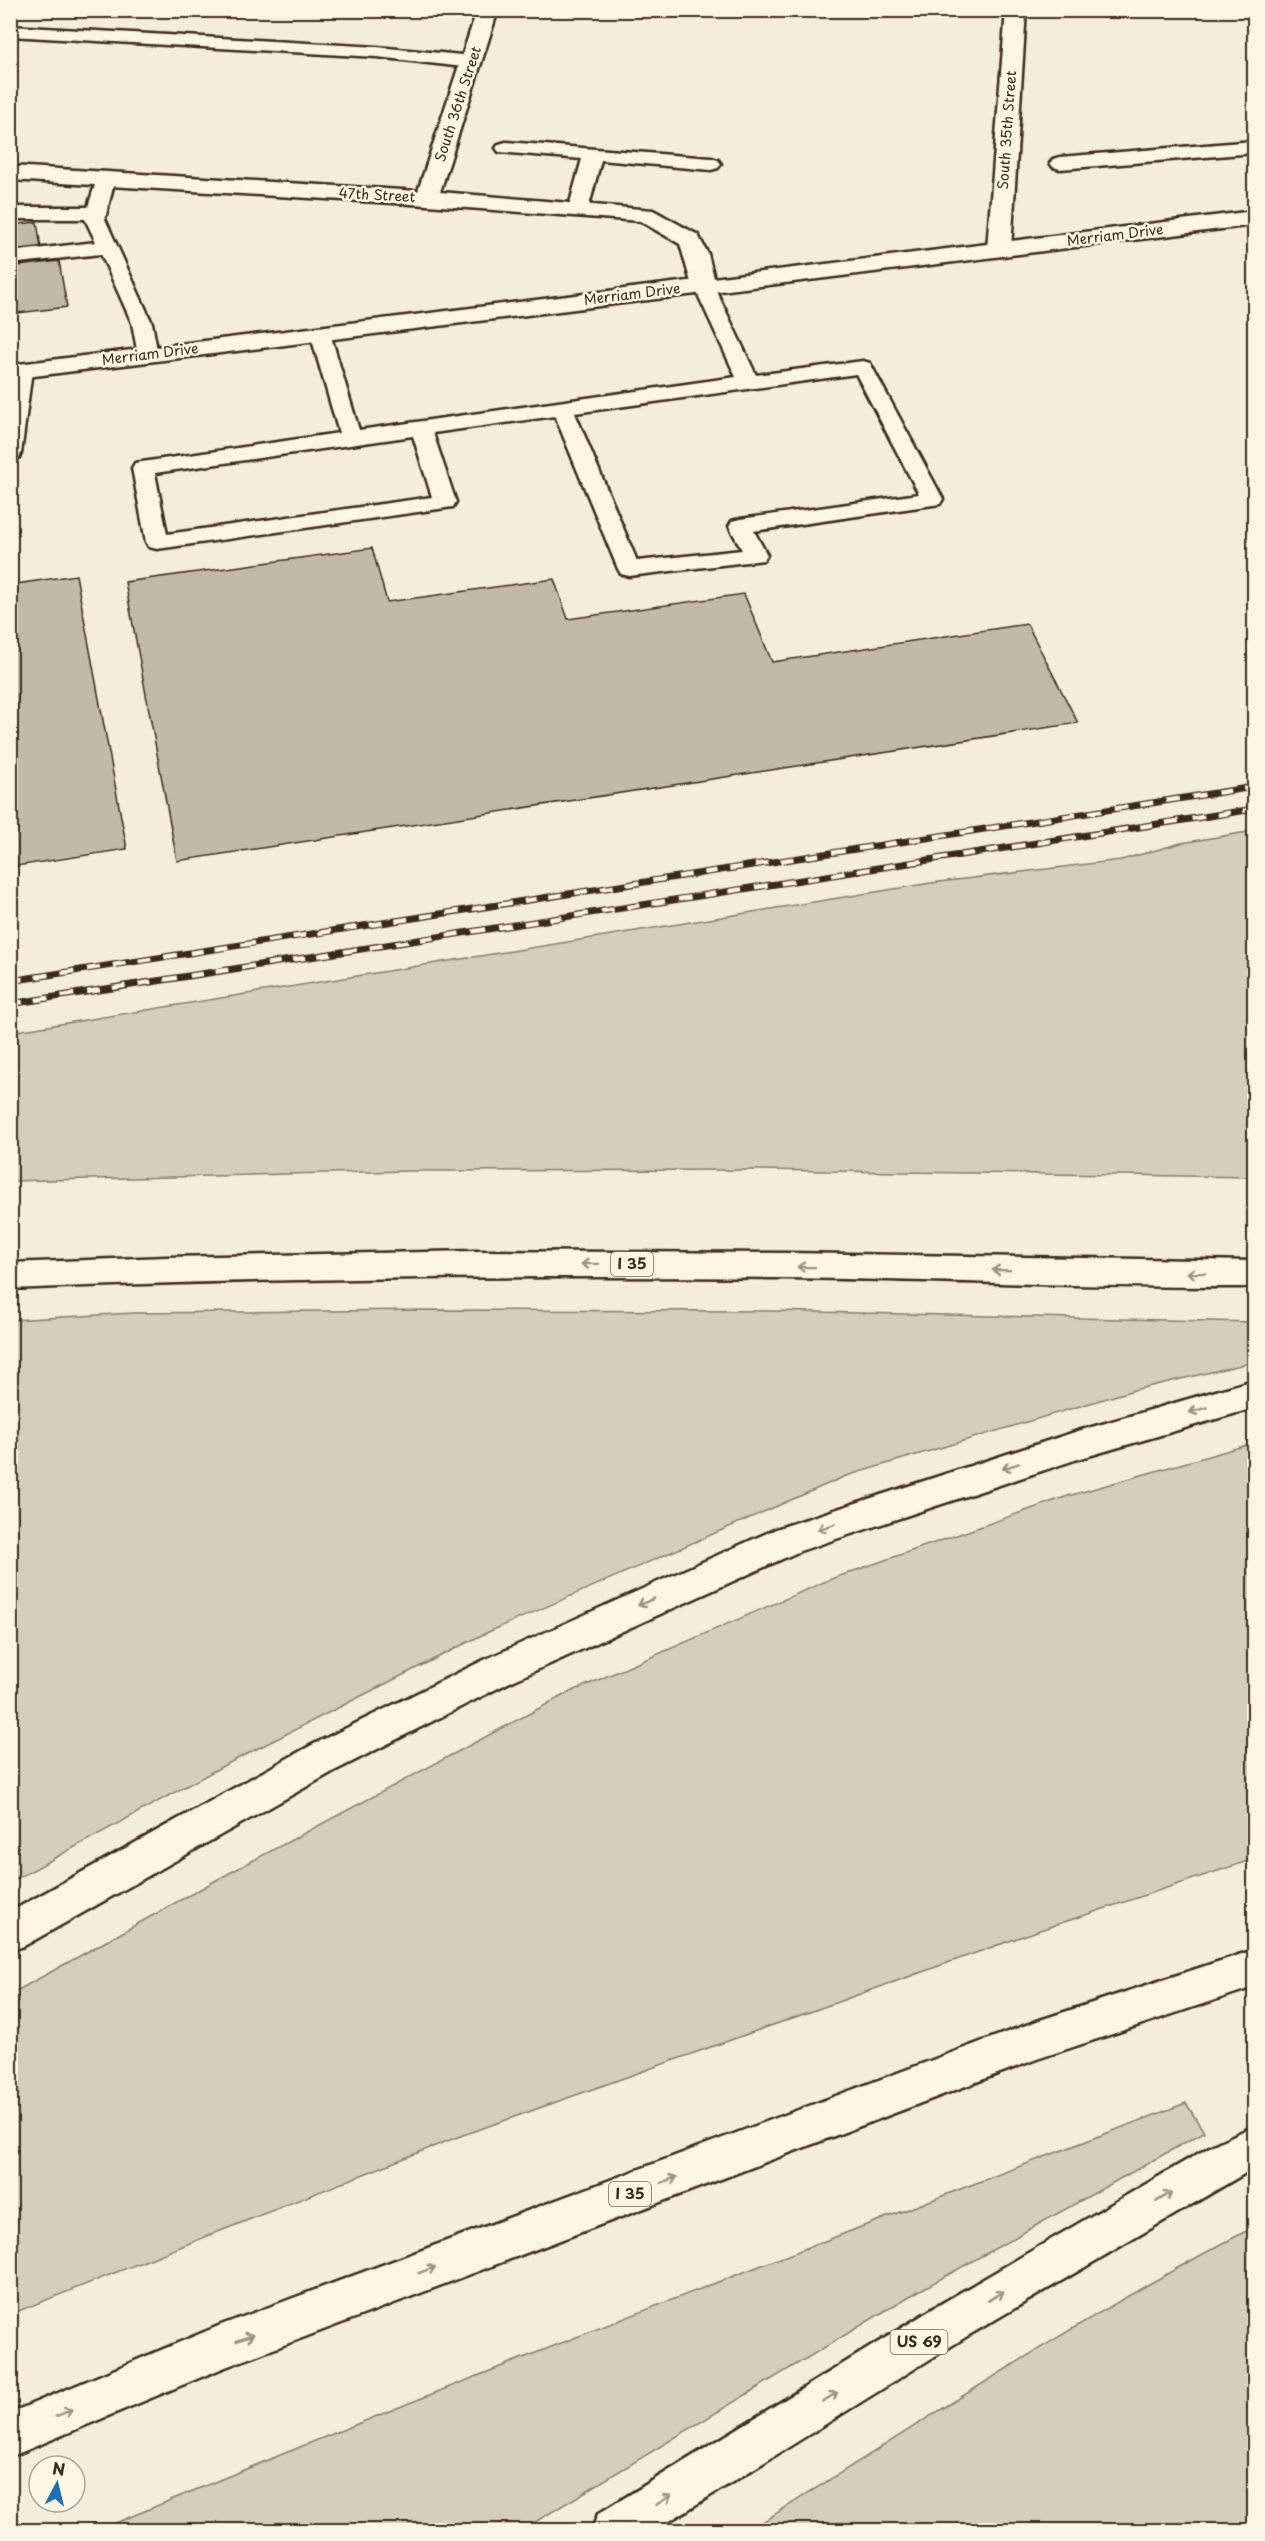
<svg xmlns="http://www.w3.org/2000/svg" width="1265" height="2541" font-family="'Playpen Sans',sans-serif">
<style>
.green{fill:#d6cdbd;stroke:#887c6e;stroke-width:1.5}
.building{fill:#c3b9aa;stroke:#3b2a1e;stroke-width:1.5}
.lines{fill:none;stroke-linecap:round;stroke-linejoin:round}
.lane-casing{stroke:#3b2a1e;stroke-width:5}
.street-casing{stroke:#3b2a1e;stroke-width:5}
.secondary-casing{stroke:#3b2a1e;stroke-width:5}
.highway-casing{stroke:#3b2a1e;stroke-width:5}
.lane{fill:#fcf5e5;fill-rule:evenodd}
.street{fill:#fcf5e5;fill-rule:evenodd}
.secondary{fill:#fcf5e5;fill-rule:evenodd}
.highway{fill:#fcf5e5;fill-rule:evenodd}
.rail-casing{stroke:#3b2a1e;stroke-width:7}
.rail{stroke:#fcf5e5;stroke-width:4.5;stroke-dasharray:13;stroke-linecap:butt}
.oneway{stroke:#9c9082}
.labels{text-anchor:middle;stroke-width:5;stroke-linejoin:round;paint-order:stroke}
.far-street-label{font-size:14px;fill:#3b2a1e;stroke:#fcf5e5}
.shield{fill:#fcf5e5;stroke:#75675a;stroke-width:1.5}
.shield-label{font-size:15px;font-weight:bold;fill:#3b2a1e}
</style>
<rect width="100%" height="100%" fill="#f4eddd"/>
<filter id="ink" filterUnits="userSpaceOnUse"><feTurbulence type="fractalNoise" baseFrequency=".0167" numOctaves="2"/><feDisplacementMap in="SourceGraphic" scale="12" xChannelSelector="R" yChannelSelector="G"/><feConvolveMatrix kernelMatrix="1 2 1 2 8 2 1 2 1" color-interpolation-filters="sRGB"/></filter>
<g filter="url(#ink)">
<path class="green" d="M1254 831V1177L757 1170 409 1171 11 1181V1032L931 883 1121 860 1181 843Z
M428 1310 770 1311 1254 1322V1362L1134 1390 846 1476 486 1633 221 1767 11 1882V1320L134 1313Z
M1254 1443V1859L1040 1930 455 2138 11 2314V1994L222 1877 566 1694 831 1579 1068 1496Z
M1186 2103 1204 2132 908 2297 522 2530H99C458 2379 822 2242 1186 2103Z
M1254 2227V2530H750C916 2426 1080 2317 1254 2227Z"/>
<path class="building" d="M37 222 41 248 10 251V225Z
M59 261 67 307 10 314V267Z
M372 548 387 602 554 579 568 619 744 594 772 662 1027 624 1078 723 177 861 125 582Z
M76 575 127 849 10 867V585Z"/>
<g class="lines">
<defs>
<path id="lane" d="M10 26 377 47 472 56 478 58 481 62 478 66 472 68 377 57 10 36Z
M1254 141V153L1060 169 1053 167 1050 163 1053 159 1060 157Z
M506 142 711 158 718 160 721 164 718 168 711 170 601 160 588 210 585 214H571L568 210 582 159 499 152 496 148 499 144Z
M105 173 112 175 115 179 105 219 152 323 158 355 155 359 148 361 141 359 138 355 132 323 101 254 10 264V252L96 242 85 219H10V207H88L98 175Z
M704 280 711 282 714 286 756 375 863 361 870 363 943 499 940 504 754 531 767 555 764 560 629 576 621 574 618 569 555 416 433 433 456 502 453 507 157 549 149 547 146 542 132 468 135 463 339 433 310 333 313 329 320 327 327 329 330 333 359 430 736 377 694 286 697 282ZM856 374 919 494 740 519 732 521 729 526 742 550 637 561 575 413ZM413 436 432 497 167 534 155 473Z
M22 364 29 366 32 370 21 454 18 459 10 460V377L15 366Z"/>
<path id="street" d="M477 10H498L440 192 653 210 698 235 708 254 716 286 712 291 704 293 696 291 692 286 680 244 640 221 427 205 10 180V166L418 191Z
M1006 10H1026L1011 249 1007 254 999 256 991 254 987 249Z"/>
<path id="secondary" d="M1254 211V225L10 379V365Z"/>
<path id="highway" d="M477 1251 788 1253 1254 1261V1287C1098 1288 942 1280 786 1278 527 1275 269 1278 10 1289V1263L166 1257Z
M1254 1380V1408L1078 1459 800 1551 510 1682 336 1770 24 1946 10 1951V1912L310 1746 484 1660 776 1529 1078 1431Z
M1254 1950V1987L1037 2059 223 2368 10 2457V2413L221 2325 1037 2021Z
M1254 2126V2168L969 2335 655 2530H592L598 2514 939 2305 1213 2145Z"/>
</defs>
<use href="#lane" class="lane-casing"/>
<use href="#street" class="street-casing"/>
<use href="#secondary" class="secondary-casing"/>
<use href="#highway" class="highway-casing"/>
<use href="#lane" class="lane"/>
<use href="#street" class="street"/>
<use href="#secondary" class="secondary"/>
<use href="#highway" class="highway"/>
<defs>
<path id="rail" d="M10 981 1254 787
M10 1004 1254 809"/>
</defs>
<use href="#rail" class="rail-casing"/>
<use href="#rail" class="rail"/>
</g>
<defs><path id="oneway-shaft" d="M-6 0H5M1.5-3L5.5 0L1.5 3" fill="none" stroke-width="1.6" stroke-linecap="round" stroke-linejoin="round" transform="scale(1.5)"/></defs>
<g class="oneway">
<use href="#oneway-shaft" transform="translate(590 1264) rotate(179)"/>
<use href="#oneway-shaft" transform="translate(806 1267) rotate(-179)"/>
<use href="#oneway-shaft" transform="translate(1001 1270) rotate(-179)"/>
<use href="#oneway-shaft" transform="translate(1196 1273) rotate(-179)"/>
<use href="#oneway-shaft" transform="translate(1198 1410) rotate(164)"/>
<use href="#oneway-shaft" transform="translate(1011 1466) rotate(162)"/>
<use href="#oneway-shaft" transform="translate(826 1527) rotate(161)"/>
<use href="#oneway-shaft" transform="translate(646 1602) rotate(156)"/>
<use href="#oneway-shaft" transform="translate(669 2180) rotate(-21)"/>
<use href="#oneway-shaft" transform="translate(1164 2197) rotate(-31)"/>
<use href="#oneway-shaft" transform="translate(427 2270) rotate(-20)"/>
<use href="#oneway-shaft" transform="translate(996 2296) rotate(-31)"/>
<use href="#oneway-shaft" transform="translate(245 2338) rotate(-20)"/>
<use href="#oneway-shaft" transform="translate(830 2397) rotate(-32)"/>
<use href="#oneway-shaft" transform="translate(64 2413) rotate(-23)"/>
<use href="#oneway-shaft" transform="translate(664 2500) rotate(-32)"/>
</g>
</g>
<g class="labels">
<g class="far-street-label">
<text transform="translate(458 104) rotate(-72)" y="5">South 36th Street</text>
<text transform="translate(1007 130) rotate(-86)" y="5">South 35th Street</text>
<text transform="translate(377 195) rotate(3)" y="5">47th Street</text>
<text transform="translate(1115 235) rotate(-7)" y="5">Merriam Drive</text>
<text transform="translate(632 294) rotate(-7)" y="5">Merriam Drive</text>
<text transform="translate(150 354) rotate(-7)" y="5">Merriam Drive</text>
</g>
<g class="shield">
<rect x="611" y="1252" width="42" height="24" rx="4.5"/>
<rect x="609" y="2182" width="42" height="24" rx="4.5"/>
<rect x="890.5" y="2330" width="57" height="24" rx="4.5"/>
</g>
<g class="shield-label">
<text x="632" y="1269">I 35</text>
<text x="630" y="2199">I 35</text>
<text x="919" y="2347">US 69</text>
</g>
</g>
<rect width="1265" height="2541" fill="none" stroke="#fcf5e5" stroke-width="36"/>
<rect x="18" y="18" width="1229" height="2505" fill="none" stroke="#3b2a1e" stroke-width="2" filter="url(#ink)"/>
<g transform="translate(57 2484) rotate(7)"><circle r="28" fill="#fcf5e5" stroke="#afa495" stroke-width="1.5"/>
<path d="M0-4.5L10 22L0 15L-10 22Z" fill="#1f6fb2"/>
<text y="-9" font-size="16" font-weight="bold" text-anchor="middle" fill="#3b2a1e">N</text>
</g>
</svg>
